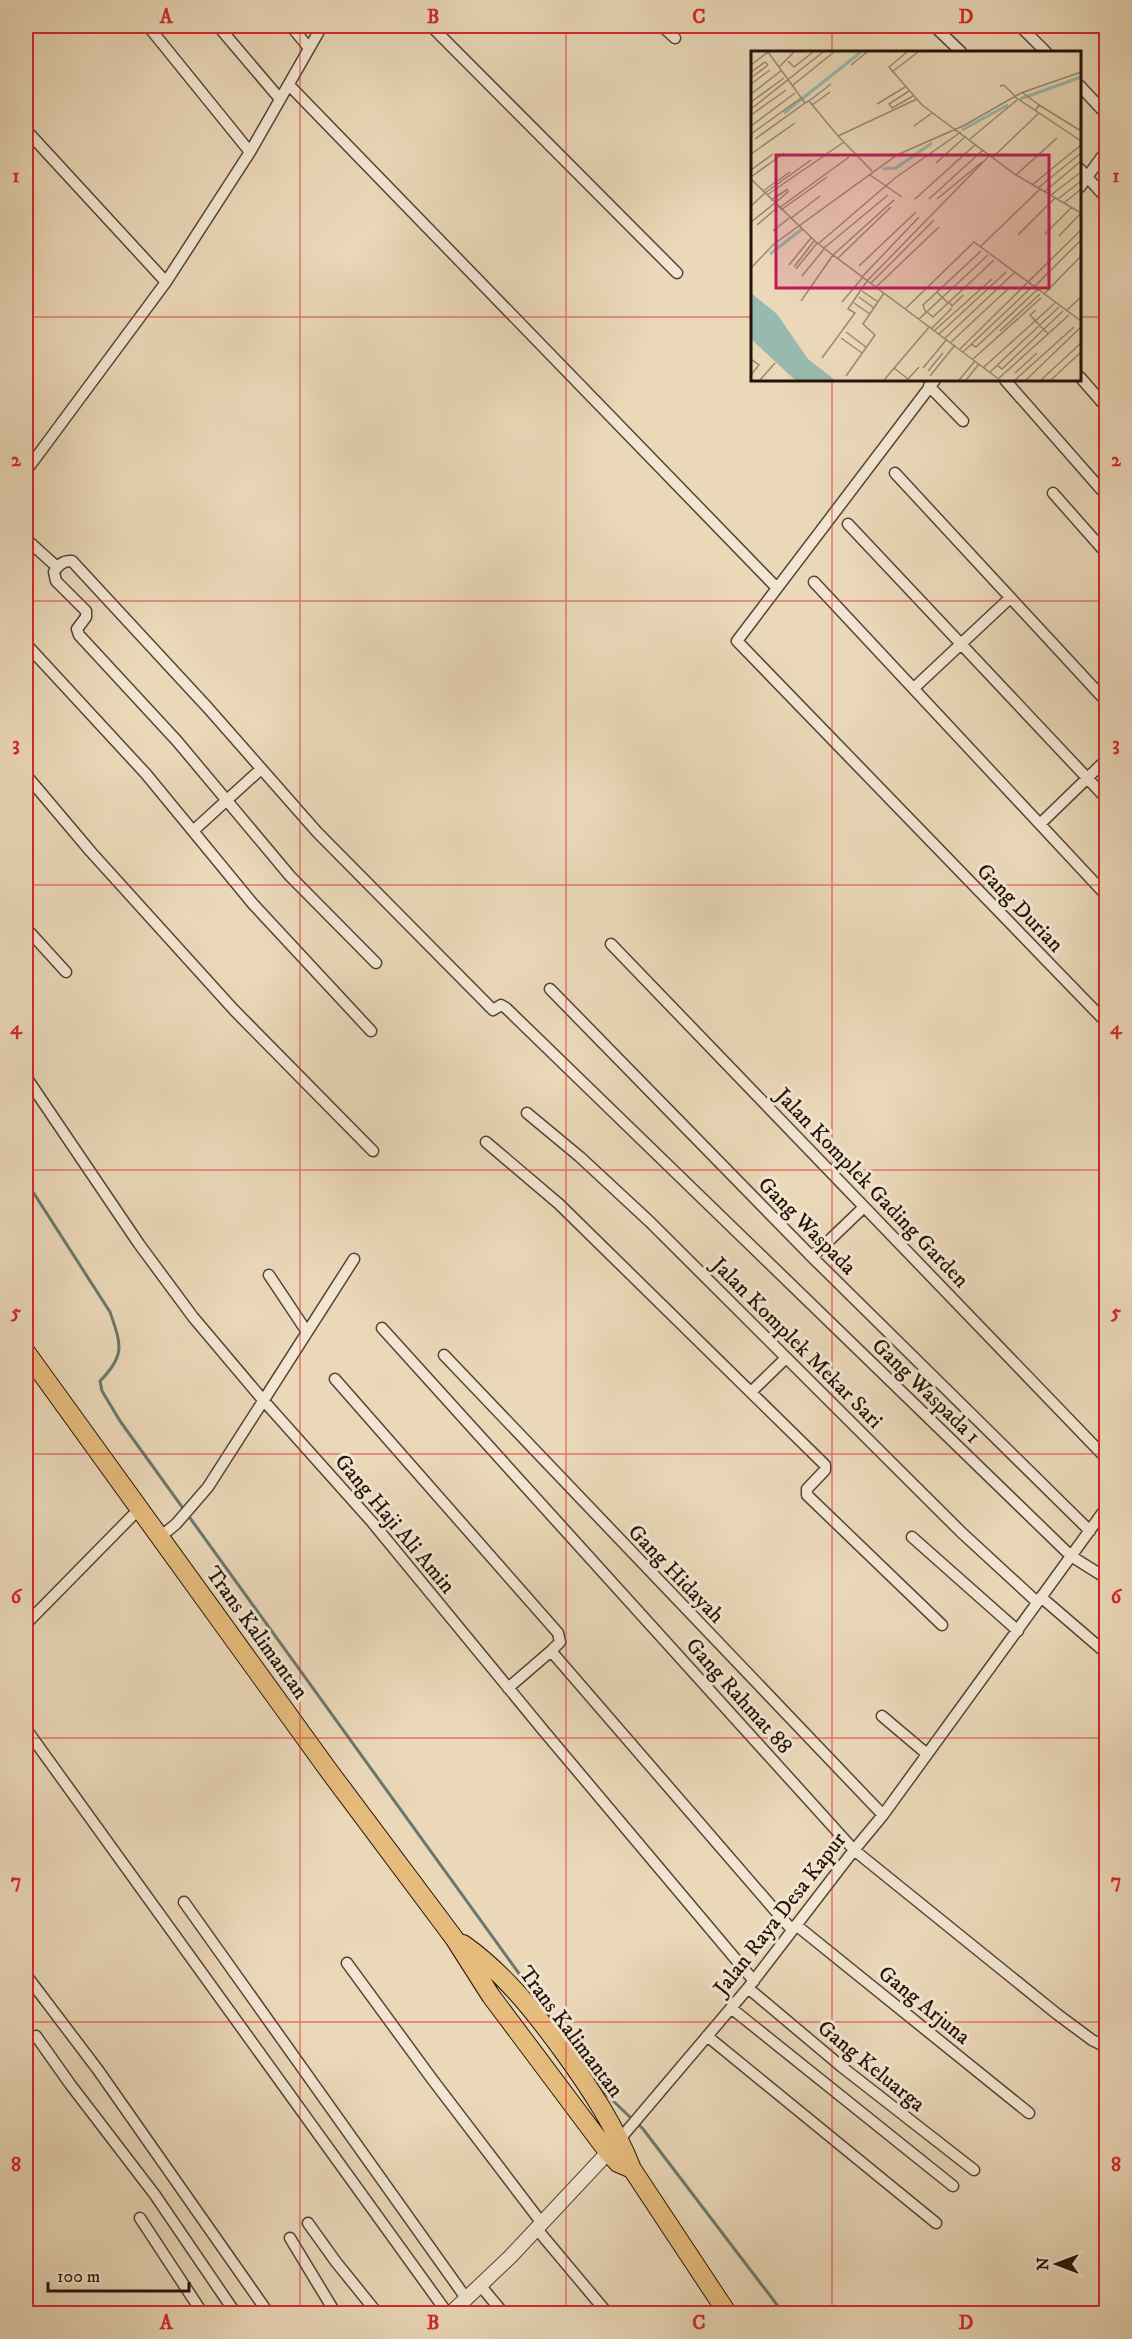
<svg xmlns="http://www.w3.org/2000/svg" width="1132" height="2339" font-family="'IM FELL DW Pica',serif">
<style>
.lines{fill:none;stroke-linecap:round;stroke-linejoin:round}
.stream{stroke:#6a776c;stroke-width:3}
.minor-casing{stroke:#564434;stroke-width:13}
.tertiary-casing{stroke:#564434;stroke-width:16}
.trunk-casing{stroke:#241208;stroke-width:20}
.minor{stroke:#f2e6d2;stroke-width:10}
.tertiary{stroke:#f2e6d2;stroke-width:14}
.trunk{stroke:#e6bc7c;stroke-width:18}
.grid{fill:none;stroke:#d62828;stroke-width:1.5;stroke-opacity:0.55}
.labels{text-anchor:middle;stroke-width:6;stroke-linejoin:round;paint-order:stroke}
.street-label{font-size:22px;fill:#241208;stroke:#f2e6d2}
.inset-river{fill:none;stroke:#98baae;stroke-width:3}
.inset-road{fill:none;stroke:#9b8972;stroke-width:1.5}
.view{fill:#c2185b;fill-opacity:0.15;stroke:#c2185b;stroke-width:3}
.inset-edge{fill:none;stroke:#241208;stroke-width:3}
.neatline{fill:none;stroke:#d62828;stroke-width:2}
.grid-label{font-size:20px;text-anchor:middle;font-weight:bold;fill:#d62828}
</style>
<rect width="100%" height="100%" fill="#ebd8b9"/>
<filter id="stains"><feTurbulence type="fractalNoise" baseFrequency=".00333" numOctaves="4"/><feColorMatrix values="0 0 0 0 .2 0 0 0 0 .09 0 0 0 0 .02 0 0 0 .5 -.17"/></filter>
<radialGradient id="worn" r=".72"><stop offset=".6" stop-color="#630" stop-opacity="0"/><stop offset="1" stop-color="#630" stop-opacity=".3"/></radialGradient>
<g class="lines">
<path class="stream" d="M26 1181 110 1312C121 1344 126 1355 100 1381L102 1391 120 1421 606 2094 632 2119
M637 2123 643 2129 784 2314"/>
<defs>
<path id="minor" d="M148 26 250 152
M218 26 280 99
M291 26 309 48
M431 26 677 273
M662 26 675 38
M934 26 961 52
M1020 26 1046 52
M289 85 776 587
M1080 86 1106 114
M26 130 166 282
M1080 169 1106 198
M1080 187 1106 151
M1080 377 1106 407
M935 380 737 641 1106 1022
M1005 380 1106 495
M929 386 963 421
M26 471 166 282 250 152 322 26
M895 473 1106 701
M1053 493 1106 553
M848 524 1106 798
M26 539 57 567
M814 582 1106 895
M26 644 146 774 253 904 371 1031
M914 688 1010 598
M26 775 91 852 234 1010 373 1151
M1040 824 1106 760
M193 831 261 769
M26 928 66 972
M611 944 1106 1458
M376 963 290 876 177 741 79 635 77 629 86 617V611L56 581 54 572C58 565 63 560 72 561L208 708 317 832 493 1010 501 1005 506 1008 1071 1556 1106 1578
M550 989 812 1257 1090 1531
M26 1077 139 1244 193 1317 263 1400 372 1522 543 1730 754 1981
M527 1113 580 1157 650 1222 961 1532 1037 1602
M486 1142 559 1204 825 1465V1470L807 1489V1495L942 1625
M812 1257 864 1207
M269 1275 307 1332
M382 1328 854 1850 1057 2014 1092 2040 1106 2047
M444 1355 883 1815
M335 1379 558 1633 560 1642 551 1651 792 1930
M751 1392 786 1358
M160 1537 176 1524 208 1487 354 1259
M912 1537 1018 1631
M1041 1597 1106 1653
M26 1624 139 1509
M508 1688 551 1651
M882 1716 927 1754
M26 1729 448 2314
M184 1902 466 2298
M796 1925 1029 2113
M347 1963 432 2079 541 2222
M26 1975 98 2070 269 2314
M748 1988 842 2067 974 2170
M731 2008 953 2186
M36 2036 70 2084 155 2195 236 2314
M707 2036 936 2223
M620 2139 748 1988 854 1850 883 1815 1106 1508
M140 2218 203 2314
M308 2223 336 2262 378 2314
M536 2228 608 2314
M290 2238 336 2314
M480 2285 504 2314"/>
<path id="tertiary" d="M450 2314 511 2256 614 2146"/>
<path id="trunk" d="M26 1352 329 1771 454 1938 491 1996 608 2152 618 2163 632 2169 728 2314
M463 1944C504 1973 533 2010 563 2051 590 2088 615 2126 632 2169"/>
</defs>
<use href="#minor" class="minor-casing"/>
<use href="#tertiary" class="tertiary-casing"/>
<use href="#trunk" class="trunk-casing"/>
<use href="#minor" class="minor"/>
<use href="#tertiary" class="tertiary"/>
<use href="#trunk" class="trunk"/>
</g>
<path class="grid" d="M300 26V2314M566 26V2314M832 26V52M26 317H752M1080 317H1106M832 380V2314M26 601H1106M26 885H1106M26 1170H1106M26 1454H1106M26 1738H1106M26 2022H1106"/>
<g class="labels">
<g class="street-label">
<text transform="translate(1021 907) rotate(46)" y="8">Gang Durian</text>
<text transform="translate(873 1187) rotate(46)" y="8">Jalan Komplek Gading Garden</text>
<text transform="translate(808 1225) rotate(45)" y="8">Gang Waspada</text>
<text transform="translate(798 1342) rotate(45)" y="8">Jalan Komplek Mekar Sari</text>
<text transform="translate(927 1390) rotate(44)" y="8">Gang Waspada 1</text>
<text transform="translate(396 1523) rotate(50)" y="8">Gang Haji Ali Amin</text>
<text transform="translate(677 1573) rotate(46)" y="8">Gang Hidayah</text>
<text transform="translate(258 1632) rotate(54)" y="8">Trans Kalimantan</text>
<text transform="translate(740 1695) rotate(48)" y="8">Gang Rahmat 88</text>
<text transform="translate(779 1913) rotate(-52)" y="8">Jalan Raya Desa Kapur</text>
<text transform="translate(925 2004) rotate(39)" y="8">Gang Arjuna</text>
<text transform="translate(572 2031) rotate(53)" y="8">Trans Kalimantan</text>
<text transform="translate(872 2065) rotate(39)" y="8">Gang Keluarga</text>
</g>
</g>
<g transform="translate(751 51)">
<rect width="330" height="330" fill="#ebd8b9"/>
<path d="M0 242 26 263 57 308 84 329H44L0 288Z" fill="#98baae"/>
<path class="inset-river" d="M269 48 330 26M33 62 110 1M211 79 257 54M132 118 145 117 181 92M19 203 51 178"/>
<path class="inset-road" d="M17 1 54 52 58 50 87 85M156 1 138 16 171 54 265 124 330 162M37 10 43 16 62 1M0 14 17 1M100 14 116 1M28 16 43 1M0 21 14 11 17 14M141 21 167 1M0 27 17 14M0 33 19 19M42 34 83 1M249 35 253 34 264 45M158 40 138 53 141 57 162 45M272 42 288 54 284 60M0 43 31 19M264 46 330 90M58 50 80 33M0 51 33 27M126 53 154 36M61 54 79 41M288 54 330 80M0 58 72 1M0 64 35 39M0 75 44 42M163 75 181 62M0 83 50 47M4 88 54 52M219 88 266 49M0 103 44 72M242 106 288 62M185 112 215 85M0 119 22 103M121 120 87 85 166 48M119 124 151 146M265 124 306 87M0 126 33 102M0 128 66 192 249 329M281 134 330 94M287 137 330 102M12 140 39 121M293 141 330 110M14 142 60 109M16 144 93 91M300 144 330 121M164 148 225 93M178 148 232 99M186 148 231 111M307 148 330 130M20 149 37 138M24 152 38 140M313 152 330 138M0 155 14 142M28 157 98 106M30 159 76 126M39 168 69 145M0 171 24 152M6 174 27 156M22 180 38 167M294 183 321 156M267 184 304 147M308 185 330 162M67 193 144 127 210 81M230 195 289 138M73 197 137 144M86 208 140 156M38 214 60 187M108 215 165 161M43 216 63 190M0 217 23 193 146 104 214 74 270 42 330 21M45 218 66 192M51 225 73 198M111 226 168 166M120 232 183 169M125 236 188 176M283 236 330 189M111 240 127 251M186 241 197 252 243 209M293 243 330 205M108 246 123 257M50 250 82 204 143 149M91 251 112 226M198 251 201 255 212 244M103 252 119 263M154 258 223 191 330 270M285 259 279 264 297 283M316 259 330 246M176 261 182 266 197 252M175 262 172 254 230 200M168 268 237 204M181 277 201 257M184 279 241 228M249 280 289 243M95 281 115 296M188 283 255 221M90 287 111 302M194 287 264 221M200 291 259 236M220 293 225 296 287 238M209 298 330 179M212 301 281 236M71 307 104 262 97 258 116 230 239 104M0 308 8 314 0 324M222 308 290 247M246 314 251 318 312 260M233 316 304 252M143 317 157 328 168 316M172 317 196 288M177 320 192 302M239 321 308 256M264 322 286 302M95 325 124 284 112 273 133 242M179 325 204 294M248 327 318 264M9 329 24 312M133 329 179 275M208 329 224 310M215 329 228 313M264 329 323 276M275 329 330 276M290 329 330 292M300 329 330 301"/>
<path class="view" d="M25 104H298V237H25Z"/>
<rect width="330" height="330" class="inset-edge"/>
</g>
<rect width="1132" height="2339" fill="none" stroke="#ebd8b9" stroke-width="66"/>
<g transform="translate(1057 2264) rotate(270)" stroke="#f2e6d2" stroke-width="4.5" paint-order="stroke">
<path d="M0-4.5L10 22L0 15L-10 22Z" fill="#241208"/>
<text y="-9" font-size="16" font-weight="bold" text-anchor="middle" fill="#241208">N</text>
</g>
<path d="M48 2282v9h141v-9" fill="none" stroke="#241208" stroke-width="3"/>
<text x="57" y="2282" font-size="18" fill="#241208" stroke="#f2e6d2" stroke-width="4.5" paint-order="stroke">100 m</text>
<rect x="33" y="33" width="1066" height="2273" class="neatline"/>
<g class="grid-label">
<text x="166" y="23">A</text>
<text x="433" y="23">B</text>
<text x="699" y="23">C</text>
<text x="966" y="23">D</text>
<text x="16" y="182">1</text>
<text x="1116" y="182">1</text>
<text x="16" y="466">2</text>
<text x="1116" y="466">2</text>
<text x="16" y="750">3</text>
<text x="1116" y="750">3</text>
<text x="16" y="1034">4</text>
<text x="1116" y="1034">4</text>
<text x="16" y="1318">5</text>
<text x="1116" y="1318">5</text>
<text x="16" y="1603">6</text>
<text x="1116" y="1603">6</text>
<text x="16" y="1887">7</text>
<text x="1116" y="1887">7</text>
<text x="16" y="2171">8</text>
<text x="1116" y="2171">8</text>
<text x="166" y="2329">A</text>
<text x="433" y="2329">B</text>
<text x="699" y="2329">C</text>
<text x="966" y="2329">D</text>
</g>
<rect width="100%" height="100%" filter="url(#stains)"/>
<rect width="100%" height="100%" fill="url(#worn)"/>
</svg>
